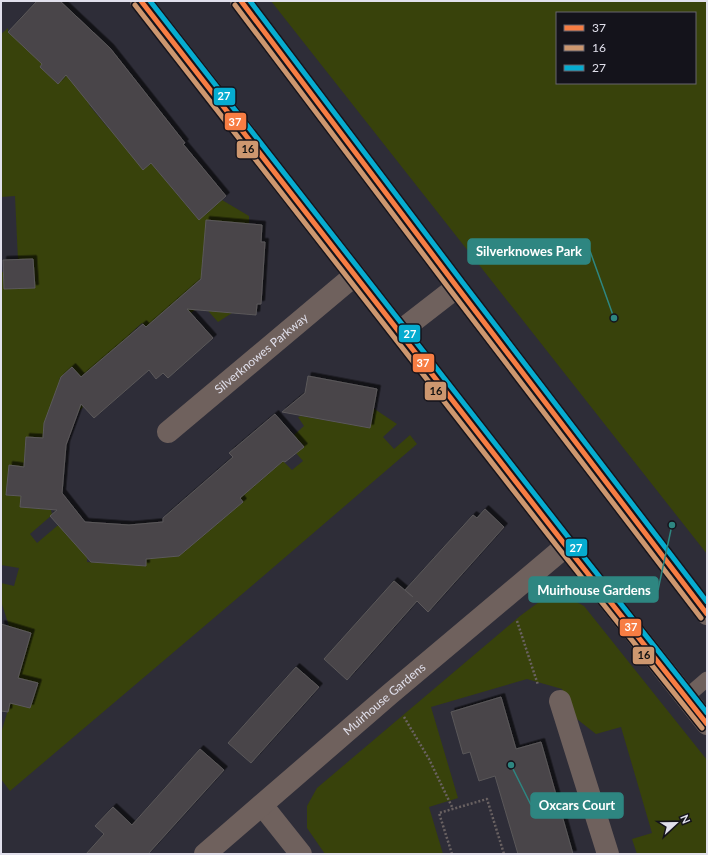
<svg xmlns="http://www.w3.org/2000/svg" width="708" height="855" font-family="Lato,sans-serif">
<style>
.green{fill:#38420b;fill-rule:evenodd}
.building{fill:#484548;stroke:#5b585a;filter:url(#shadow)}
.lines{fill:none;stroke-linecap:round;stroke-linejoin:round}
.path{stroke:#6a6262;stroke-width:2.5;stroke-dasharray:2 2;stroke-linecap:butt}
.service{stroke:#6f615d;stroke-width:15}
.minor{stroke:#6f615d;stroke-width:22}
.tertiary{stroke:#6f615d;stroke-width:22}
.bus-1-casing{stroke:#14131b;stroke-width:8}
.bus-2-casing{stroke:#14131b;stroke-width:8}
.bus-3-casing{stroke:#14131b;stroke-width:8}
.bus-1{stroke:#f77d43;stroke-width:5}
.bus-2{stroke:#cd976f;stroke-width:5}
.bus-3{stroke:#06acd0;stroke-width:5}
.labels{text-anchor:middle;stroke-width:4;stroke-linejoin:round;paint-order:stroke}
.street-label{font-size:12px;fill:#e1e0ec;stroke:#14131b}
.leader{fill:none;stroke:#2e8681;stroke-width:1.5}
.callout-dot{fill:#2e8681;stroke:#14131b;stroke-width:1.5}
.callout{fill:#2e8681;stroke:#2e8681;stroke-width:1.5}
.callout-label{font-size:13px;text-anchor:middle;font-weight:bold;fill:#fff}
.line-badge{stroke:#14131b;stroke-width:1.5}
.badge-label{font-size:11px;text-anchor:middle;font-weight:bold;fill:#fff}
.pale-badge-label{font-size:11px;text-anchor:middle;font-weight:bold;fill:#111}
</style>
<defs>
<filter id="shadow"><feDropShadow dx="3.5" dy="-3.5" stdDeviation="0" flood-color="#0009"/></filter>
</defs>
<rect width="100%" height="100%" fill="#2e2d38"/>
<path class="green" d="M271 1H707V554ZM557 13H695V83H557Z
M8 28V32L54 52 40 67 58 84 69 72 108 90 89 105 108 128 118 120 143 170 151 163 198 219 222 200 249 216V224L233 301 232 313 218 322 202 304 191 313 187 309 153 336 142 323 130 334 147 354 123 361 113 350 81 377 72 367 59 379 83 407 78 412 52 402 44 426 43 438 26 437 24 467 9 465 7 495 21 496 20 507 51 510 52 515 30 534 37 543 70 515 75 521 63 531 71 540 84 528 88 532 87 562 145 566 148 537 152 558 180 556 177 522 198 540 242 502 227 484H256L283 461 292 470 303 461 296 453 304 446 294 435 304 426 298 417 301 416 370 428 373 408 397 424 383 437 394 449 410 435 417 444 254 584 10 791 1 779V730H2L10 703 30 708 38 684 18 678 31 633 9 626 1 601V583L14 586 19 568 1 565V272H3L4 289 35 288 33 259 18 260 15 196 1 197V34Z
M557 597 569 598 584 606 707 760V854H637L632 839 652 833 621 727 596 734 573 716 562 689 527 679 431 707 458 798 429 807 443 854H325L307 828V806L317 788 520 616 543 599Z"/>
<path class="building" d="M37 1H60L110 48 185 143 183 144 226 196 199 220 151 163 143 170 66 75 58 84 40 67 42 64 8 32Z
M206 220 262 225 261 242H265L261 304H257L256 315 187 309 213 338 168 378 163 373 156 379 149 370 94 418 81 404 66 445 62 493 85 522 129 525 163 522V518L233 457 229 453 275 414 304 447 285 462 283 461 240 498 243 502 179 556 146 559V566L91 562 50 516 57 510 20 507 21 496 6 495 9 465 24 467 26 437 43 438 44 423 61 377 72 367 81 377 143 324 146 327 201 279Z
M33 259 35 288 4 289 3 260Z
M308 376 377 389 370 428 282 412 305 393Z
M485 509 504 527 428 612 417 601 347 680 324 659 394 581 413 597 405 590 473 515 477 518Z
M1 624 31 633 18 678 38 683 30 708 10 703 8 712 1 711Z
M296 667 319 687 251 763 228 743Z
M501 697 516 749 541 742 573 854H518L495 776 479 781 470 752 463 754 451 712Z
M200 749 224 770 148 854H86L104 834 95 826 113 807 132 825Z"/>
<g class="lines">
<path class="path" d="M517 621 538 685
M404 717 429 759 453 809
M452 854 439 813 487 799 504 854"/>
<path class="service" d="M685 698 707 679"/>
<g class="minor">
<path d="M399 332 457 287"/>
<path id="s1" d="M168 432 355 275"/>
<path d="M560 701 608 854"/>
<path d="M262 805 301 854"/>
<path id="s2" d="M205 854 390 694 566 546"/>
</g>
<path class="tertiary" d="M141 1 566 546 707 724
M241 1 457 287 707 614"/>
<defs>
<path id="bus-1" d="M141 1 566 546 707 724
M241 1 457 287 707 614"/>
<path id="bus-2" d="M135 5 560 550 702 728
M235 5 451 291 701 618"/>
<path id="bus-3" d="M150 1 572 542 707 713
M250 1 463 283 707 602"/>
</defs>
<use href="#bus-1" class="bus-1-casing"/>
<use href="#bus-2" class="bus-2-casing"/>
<use href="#bus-3" class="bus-3-casing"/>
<use href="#bus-1" class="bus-1"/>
<use href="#bus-2" class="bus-2"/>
<use href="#bus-3" class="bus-3"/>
</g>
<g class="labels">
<g class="street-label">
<text dy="4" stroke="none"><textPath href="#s1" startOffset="122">Silverknowes Parkway</textPath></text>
<text dy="4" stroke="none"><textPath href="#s2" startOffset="237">Muirhouse Gardens</textPath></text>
</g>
</g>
<path class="leader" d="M614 318L590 251M672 525L658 590M511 765L531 805"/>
<g class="callout-dot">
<circle cx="614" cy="318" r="4"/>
<circle cx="672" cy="525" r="4"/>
<circle cx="511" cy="765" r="4"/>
</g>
<g class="callout">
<rect x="468" y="239" width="122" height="25" rx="4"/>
<rect x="529" y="577" width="129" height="25" rx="4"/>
<rect x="531" y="793" width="92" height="25" rx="4"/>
</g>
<g class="callout-label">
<text x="529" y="256">Silverknowes Park</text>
<text x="594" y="595">Muirhouse Gardens</text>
<text x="577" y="810">Oxcars Court</text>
</g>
<g class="line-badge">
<rect x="213" y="87" width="23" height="19" rx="4" fill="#06acd0"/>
<rect x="224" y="112" width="23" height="19" rx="4" fill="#f77d43"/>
<rect x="236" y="140" width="23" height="19" rx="4" fill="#cd976f"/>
<rect x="398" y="324" width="23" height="19" rx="4" fill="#06acd0"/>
<rect x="412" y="353" width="23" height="20" rx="4" fill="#f77d43"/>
<rect x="424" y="381" width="23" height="20" rx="4" fill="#cd976f"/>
<rect x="565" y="538" width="23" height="19" rx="4" fill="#06acd0"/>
<rect x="619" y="618" width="23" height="19" rx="4" fill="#f77d43"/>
<rect x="632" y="646" width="23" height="19" rx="4" fill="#cd976f"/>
</g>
<g class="badge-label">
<text x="224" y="100">27</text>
<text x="235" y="126">37</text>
<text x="410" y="338">27</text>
<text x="423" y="367">37</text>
<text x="576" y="552">27</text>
<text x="631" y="631">37</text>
</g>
<g class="pale-badge-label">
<text x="248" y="153">16</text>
<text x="436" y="395">16</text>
<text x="644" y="659">16</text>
</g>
<rect width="708" height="855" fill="none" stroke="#e1e0ec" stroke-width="4"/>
<rect x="556" y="12" width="140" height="72" fill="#14131b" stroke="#66656f"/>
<rect x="564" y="25" width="20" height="6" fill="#f77d43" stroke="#66656f"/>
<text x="592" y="32" font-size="12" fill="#e1e0ec">37</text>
<rect x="564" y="45" width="20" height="6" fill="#cd976f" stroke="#66656f"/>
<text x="592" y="52" font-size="12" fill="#e1e0ec">16</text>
<rect x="564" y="65" width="20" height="6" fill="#06acd0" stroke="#66656f"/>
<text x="592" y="72" font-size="12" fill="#e1e0ec">27</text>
<g transform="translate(676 823) rotate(68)" stroke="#14131b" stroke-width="3" paint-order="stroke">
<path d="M0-3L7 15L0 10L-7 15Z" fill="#e1e0ec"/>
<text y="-6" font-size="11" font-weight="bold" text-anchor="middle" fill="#e1e0ec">N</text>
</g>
</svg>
